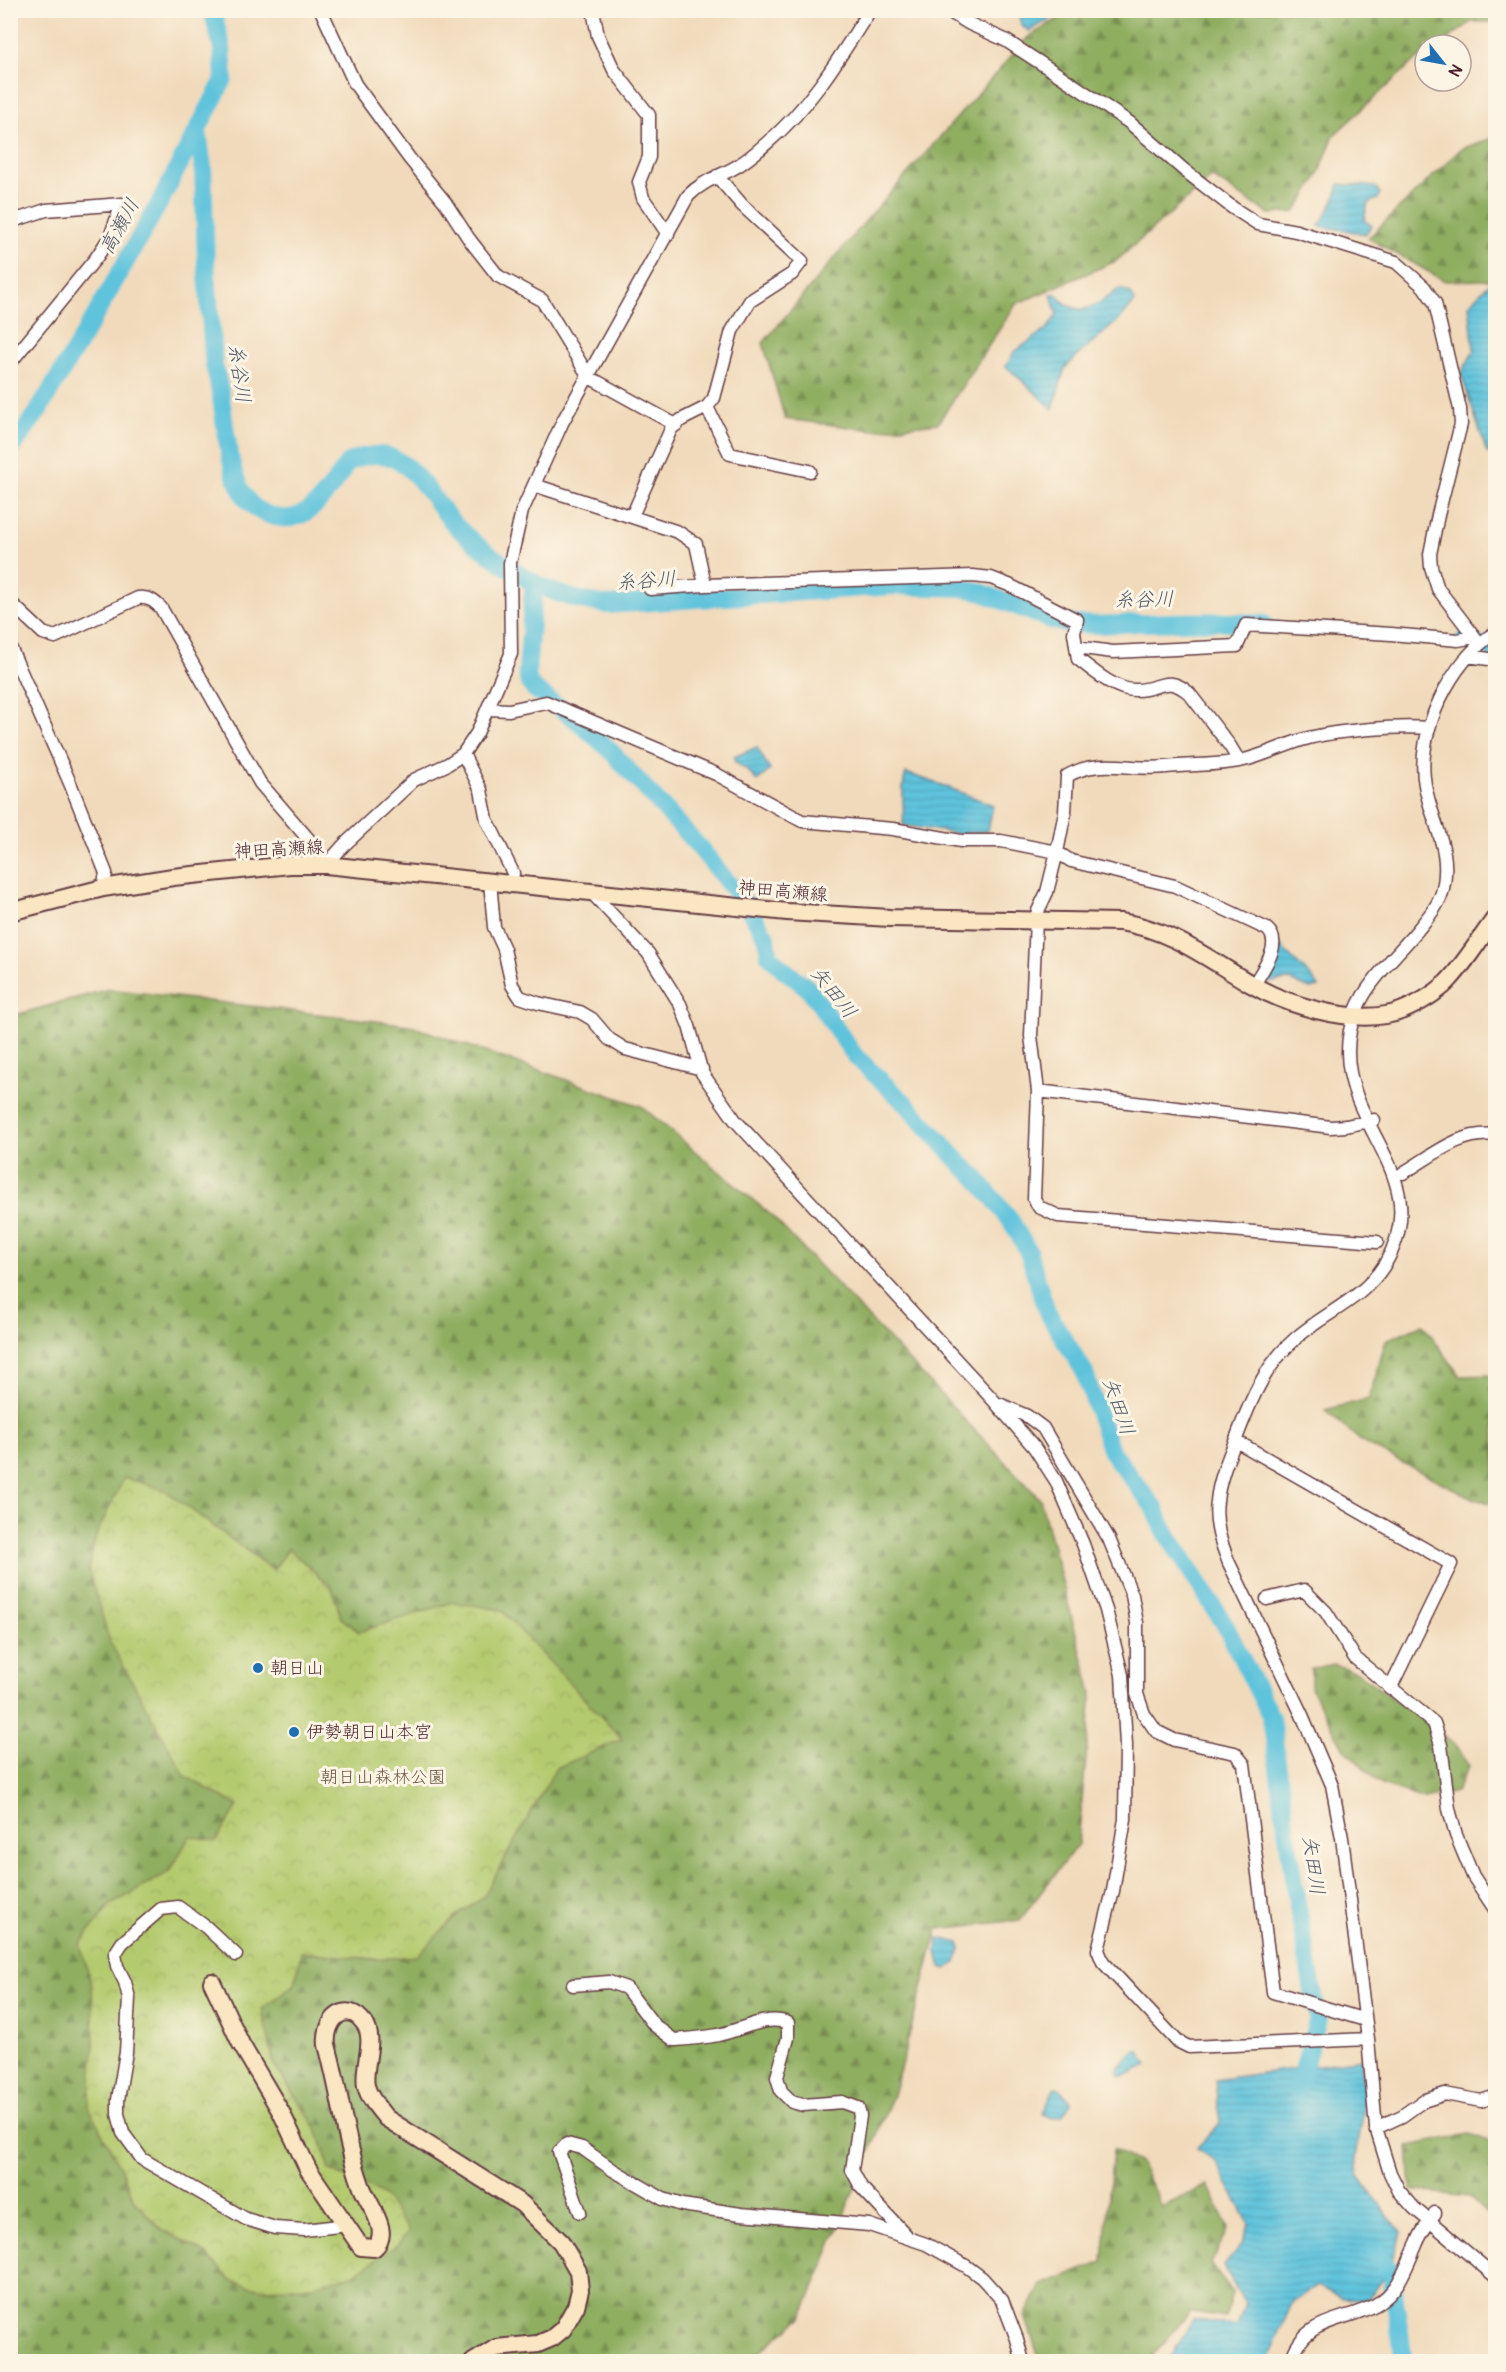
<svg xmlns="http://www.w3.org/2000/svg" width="1506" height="2372" font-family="Pangolin,'Klee One',sans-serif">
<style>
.forest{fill:url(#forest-firs);stroke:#6c6646;stroke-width:1.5;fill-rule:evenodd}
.park{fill:url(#park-crowns);stroke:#7f744c;stroke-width:1.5}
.water{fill:url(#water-rules);stroke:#547184;stroke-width:1.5}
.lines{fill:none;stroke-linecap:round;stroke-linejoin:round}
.river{stroke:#5ec3dc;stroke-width:18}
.street-casing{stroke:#633b41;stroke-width:15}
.secondary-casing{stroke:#633b41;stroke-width:20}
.street{stroke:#fff;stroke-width:12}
.secondary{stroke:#fbe6c4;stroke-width:16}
.poi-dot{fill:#1f6fb2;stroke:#fcf5e5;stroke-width:2}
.labels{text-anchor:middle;stroke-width:6;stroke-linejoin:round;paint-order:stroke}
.street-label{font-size:18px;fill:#4a1f2b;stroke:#fcf5e5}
.poi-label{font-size:18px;fill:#4a1f2b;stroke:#fcf5e5;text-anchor:start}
.park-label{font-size:18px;fill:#6a523f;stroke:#fcf5e5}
.water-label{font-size:20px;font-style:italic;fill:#515869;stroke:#fcf5e5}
</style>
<defs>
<pattern id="forest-firs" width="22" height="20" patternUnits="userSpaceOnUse" patternTransform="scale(1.5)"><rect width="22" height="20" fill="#8fae61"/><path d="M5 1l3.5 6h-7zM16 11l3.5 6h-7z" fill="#778d50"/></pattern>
<pattern id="park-crowns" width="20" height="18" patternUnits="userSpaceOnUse" patternTransform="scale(1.5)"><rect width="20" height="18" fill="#b4ca6e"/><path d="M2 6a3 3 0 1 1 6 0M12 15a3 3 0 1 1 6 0" fill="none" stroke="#9cad5f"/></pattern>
<pattern id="water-rules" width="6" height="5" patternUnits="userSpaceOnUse" patternTransform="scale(1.5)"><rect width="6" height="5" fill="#5ec3dc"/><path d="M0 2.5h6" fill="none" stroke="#53a7bd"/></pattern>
</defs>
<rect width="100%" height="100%" fill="#fcf5e5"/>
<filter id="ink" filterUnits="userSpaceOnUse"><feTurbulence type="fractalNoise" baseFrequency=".0167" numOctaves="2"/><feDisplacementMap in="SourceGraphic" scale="12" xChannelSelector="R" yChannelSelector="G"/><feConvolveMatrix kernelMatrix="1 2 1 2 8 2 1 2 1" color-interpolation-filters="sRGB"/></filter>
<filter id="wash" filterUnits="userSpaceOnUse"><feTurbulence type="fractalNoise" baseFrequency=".008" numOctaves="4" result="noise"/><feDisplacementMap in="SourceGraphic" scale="24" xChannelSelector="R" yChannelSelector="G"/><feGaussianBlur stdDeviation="1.35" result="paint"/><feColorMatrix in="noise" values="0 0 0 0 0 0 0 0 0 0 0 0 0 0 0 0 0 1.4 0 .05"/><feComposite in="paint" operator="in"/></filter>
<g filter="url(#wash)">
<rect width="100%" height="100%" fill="#f1dabb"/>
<path class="forest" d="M1071 11H1495V22H1472L1439 45H1425V54L1411 64 1334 135 1316 180 1295 212 1269 214 1212 177 1116 261 1016 304 938 423 873 430 785 419 763 343 864 223 1028 37Z
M1495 137V273L1488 280 1445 281 1368 238 1461 149Z
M109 989 409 1025 641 1106 771 1215 1040 1499 1092 1693 1078 1844 1020 1920 938 1929 893 2095 802 2317 749 2361 11 2362V1016ZM163 1489 273 1570 289 1549 332 1588 341 1618 360 1632 453 1602 621 1739 556 1768 483 1896 454 1918 417 1955 376 1959 301 1952 295 1984 262 2009 274 2065 317 2129 330 2170 382 2194 232 2281 204 2252 161 2229 135 2201 120 2167 94 2045 92 1986 80 1944 109 1906 169 1872 216 1841 239 1805 185 1776Z
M1423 1324 1460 1376 1495 1375V1504L1474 1499 1362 1442 1325 1410 1369 1399 1386 1340Z
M1334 1664 1357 1672 1456 1745 1469 1766 1456 1792 1424 1799 1382 1785 1344 1749 1311 1689V1669Z
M1469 2134 1495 2143V2222L1469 2197 1411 2190 1408 2146Z
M1113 2149 1140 2163 1162 2207 1208 2185 1228 2228 1211 2264 1232 2291 1226 2317 1190 2312 1148 2361H1040L1025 2316 1041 2285 1103 2262Z"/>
<path class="park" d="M124 1478 163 1489 273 1570 289 1549 332 1588 341 1618 359 1632 453 1602 501 1610 622 1739 556 1768 483 1897 454 1918 417 1956 376 1959 301 1952 295 1984 262 2009 274 2065 317 2129 330 2170 382 2194 409 2231 397 2245 353 2275 304 2287 262 2289 232 2281 204 2252 161 2229 135 2201 120 2167 89 2108 94 2045 92 1986 80 1944 109 1906 169 1872 190 1836 216 1841 238 1806 185 1776 110 1642 88 1569 97 1533Z"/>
<path class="water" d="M1021 11V10L1064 11 1029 31 1022 26 1019 13Z
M1339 184 1376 187 1380 194 1378 199 1368 203 1364 220 1372 226 1366 234 1319 226 1334 201Z
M1495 277V450L1487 453 1461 374 1474 350 1469 305Z
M1119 289 1131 293 1135 302 1119 320 1088 346 1065 368 1053 409 1006 366 1014 352 1047 329 1057 315 1051 294H1056C1078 322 1095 306 1119 289Z
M757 747 770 770 757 781 748 771 735 762 734 757Z
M906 773 939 784 993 805 988 831 960 834 903 825C905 808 900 789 906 773Z
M1281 945C1290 961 1309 970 1319 987L1310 989 1290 980 1266 983 1264 974Z
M938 1938 959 1943 961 1949 956 1963 946 1969 941 1967 937 1952Z
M1135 2051H1140L1148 2065 1121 2077 1117 2071 1120 2065Z
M1361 2059 1365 2101 1356 2157 1358 2175 1401 2232C1395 2259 1387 2278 1367 2299L1342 2298 1318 2286 1293 2301 1267 2361H1169L1193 2319 1237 2326 1245 2304 1224 2266 1242 2244 1249 2224 1216 2162 1197 2148 1220 2123 1215 2080Z
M1059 2088 1072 2103 1062 2116 1051 2118 1043 2114 1054 2089Z"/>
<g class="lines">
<path class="river" d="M198 132 203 167 206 263 214 366C227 404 223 478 252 505 259 512 271 517 281 518 307 521 323 498 337 479 341 475 343 468 347 464 355 457 376 453 387 456 417 464 436 506 456 526 482 552 529 584 563 595 577 600 592 602 607 605L895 586 961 588 978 591 1053 621C1082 627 1113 624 1142 623 1183 622 1223 620 1264 624
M10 450 37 413 95 316 161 200 224 79 222 47 212 10
M534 583 527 674 529 683 534 689 576 720 609 749 700 848 746 905 767 938 769 955 783 969 809 989 855 1056 907 1105 963 1166 975 1176 1011 1221 1028 1251 1047 1312 1084 1371 1111 1451 1155 1509 1163 1528 1225 1625 1271 1717 1294 1885 1318 2019 1297 2090
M1464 640 1496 650
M1374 2250 1391 2272 1404 2362"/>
</g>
</g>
<g filter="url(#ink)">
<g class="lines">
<defs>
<path id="street" d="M321 10 355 84 409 158 445 202 469 239 498 276 542 300 589 377 676 425
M593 10 598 36 614 70 649 115V157L639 182 643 198 668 234
M947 10 970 24 1005 40 1062 77 1130 123 1184 170 1233 208 1258 224 1296 231 1396 262 1424 287 1435 303 1460 409 1461 424 1438 515 1430 554 1431 567 1438 589 1480 644
M10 222 46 210 122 204 110 237 96 258 10 363
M707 407 730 454 810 471
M534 485 678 532 696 544 705 585
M632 516 671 429 681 420 707 407 714 398 732 331 750 301 792 274 802 261 742 205 717 176
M650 589 705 585 973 576 991 578 1009 585 1077 620 1074 633 1078 659C1092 670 1116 691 1136 690 1160 690 1166 674 1189 693L1230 746 1239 761
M10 602 43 633 55 637 138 598C149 597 154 601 161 608L260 783 310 841 326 865 344 845 414 780 448 764 463 754 477 733 511 654 510 563 522 511 563 421 688 196C703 180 722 176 739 165 749 159 759 150 768 142 811 106 840 57 870 10
M1496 632C1451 660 1415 733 1425 785 1432 824 1452 848 1443 889 1440 903 1430 915 1421 926 1388 967 1348 994 1348 1052 1348 1131 1435 1180 1385 1264 1363 1300 1325 1312 1295 1339 1264 1366 1250 1402 1236 1439 1228 1459 1219 1480 1217 1501 1214 1523 1221 1543 1229 1563L1302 1715 1332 1785 1342 1838 1368 2039 1376 2128 1390 2173 1399 2191 1414 2208 1496 2277
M10 647 70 783 106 873 103 888
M1076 647 1113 652 1237 646 1246 625 1391 634 1458 640 1474 637
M1468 656 1496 660
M489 709 509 710 546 702 716 774 802 821 893 829 961 841H1001L1057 852 1047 892 1038 911 1036 919 1031 1036 1038 1091 1034 1199 1039 1207 1058 1216 1377 1242
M463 754 481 790 487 820 513 873 512 883
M490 881 494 927 504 949 512 985 520 997 538 1003 580 1012 592 1019 609 1039 625 1049 702 1069
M590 891 648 953 680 1004 689 1026 702 1073 735 1120 995 1402 1034 1447 1056 1481 1083 1544 1106 1610 1122 1675 1126 1745 1125 1819 1113 1891 1098 1950 1103 1962 1177 2041 1189 2047 1368 2039
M1253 986C1262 970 1284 944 1267 929L1175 886 1071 861 1057 852 1065 812 1067 776C1099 757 1131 771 1166 767 1192 764 1219 766 1244 760 1265 755 1284 745 1305 739 1333 731 1399 725 1428 728
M1038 1091 1331 1127 1346 1126 1374 1120
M1403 1173C1431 1157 1460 1130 1496 1135
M999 1404 1027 1416 1043 1428 1109 1539 1132 1595 1137 1623V1694L1144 1714 1156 1731 1174 1740 1235 1753 1244 1764 1273 1992 1365 2020
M1243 1445 1451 1564 1390 1689
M1267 1599 1304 1590 1326 1612 1355 1658 1434 1723 1441 1745 1449 1809 1456 1835 1473 1876 1496 1911
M236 1955 206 1927 178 1907 161 1909 122 1943 115 1954 117 1966 125 1982 129 1998 126 2052 118 2100V2114L123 2133 142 2159 246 2219 275 2228 304 2230 339 2226 343 2223
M573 1985 609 1982 626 1988 654 2025 674 2040C688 2039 703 2038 718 2035 740 2031 766 2014 788 2023V2038L777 2077 781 2091 792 2102 803 2105 842 2102 858 2108 860 2116 852 2170 861 2187 906 2235
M1376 2128 1402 2116 1423 2101 1445 2094 1481 2101 1496 2096
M580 2212 559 2152 567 2144 582 2148 613 2170 663 2199 682 2205 741 2214 869 2225 926 2244 966 2266 982 2278 1002 2300 1017 2339 1023 2362
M1291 2362C1303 2317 1342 2323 1375 2305 1398 2293 1406 2268 1416 2245 1420 2234 1428 2223 1435 2213"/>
<path id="secondary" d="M10 912 103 888 173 877 290 865H326L787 912 890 918 1120 922C1170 929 1208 959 1251 984 1286 1005 1345 1022 1386 1015 1405 1012 1429 998 1443 986 1461 970 1480 938 1496 917
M212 1982 241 2044 281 2112 308 2169 361 2247 374 2248C393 2232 367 2203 361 2185 345 2141 340 2091 327 2045 324 2019 347 1999 364 2023 377 2039 362 2067 366 2086 369 2098 378 2108 386 2118L522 2204 561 2242 578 2271 580 2290 576 2306 563 2329 552 2338 538 2344 496 2348 473 2362"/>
</defs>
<use href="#street" class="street-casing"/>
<use href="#secondary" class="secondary-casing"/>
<use href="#street" class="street"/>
<use href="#secondary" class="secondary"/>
</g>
</g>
<g class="poi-dot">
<circle cx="258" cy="1668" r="6"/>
<circle cx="294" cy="1732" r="6"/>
</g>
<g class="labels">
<g class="street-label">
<text transform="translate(279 849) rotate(-3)" y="6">神田高瀬線</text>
<text transform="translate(783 891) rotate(5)" y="6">神田高瀬線</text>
</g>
<g class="poi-label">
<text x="270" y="1674">朝日山</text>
<text x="306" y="1738">伊勢朝日山本宮</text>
</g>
<g class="park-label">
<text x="383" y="1783">朝日山森林公園</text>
</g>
<g class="water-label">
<text transform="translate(119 226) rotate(-61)" y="7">高瀬川</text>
<text transform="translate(240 373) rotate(82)" y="7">糸谷川</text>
<text transform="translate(646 580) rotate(-4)" y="7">糸谷川</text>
<text transform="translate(1144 599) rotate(-1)" y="7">糸谷川</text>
<text transform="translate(834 992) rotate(51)" y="7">矢田川</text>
<text transform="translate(1119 1406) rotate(71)" y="7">矢田川</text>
<text transform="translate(1314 1865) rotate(82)" y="7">矢田川</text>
</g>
</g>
<rect width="1506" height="2372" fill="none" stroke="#fcf5e5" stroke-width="36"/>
<g transform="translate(1443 63) rotate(121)"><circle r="28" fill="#fcf5e5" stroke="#b59f9b" stroke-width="1.5"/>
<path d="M0-4.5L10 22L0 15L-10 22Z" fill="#1f6fb2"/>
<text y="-9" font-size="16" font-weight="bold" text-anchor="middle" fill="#4a1f2b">N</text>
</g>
</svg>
